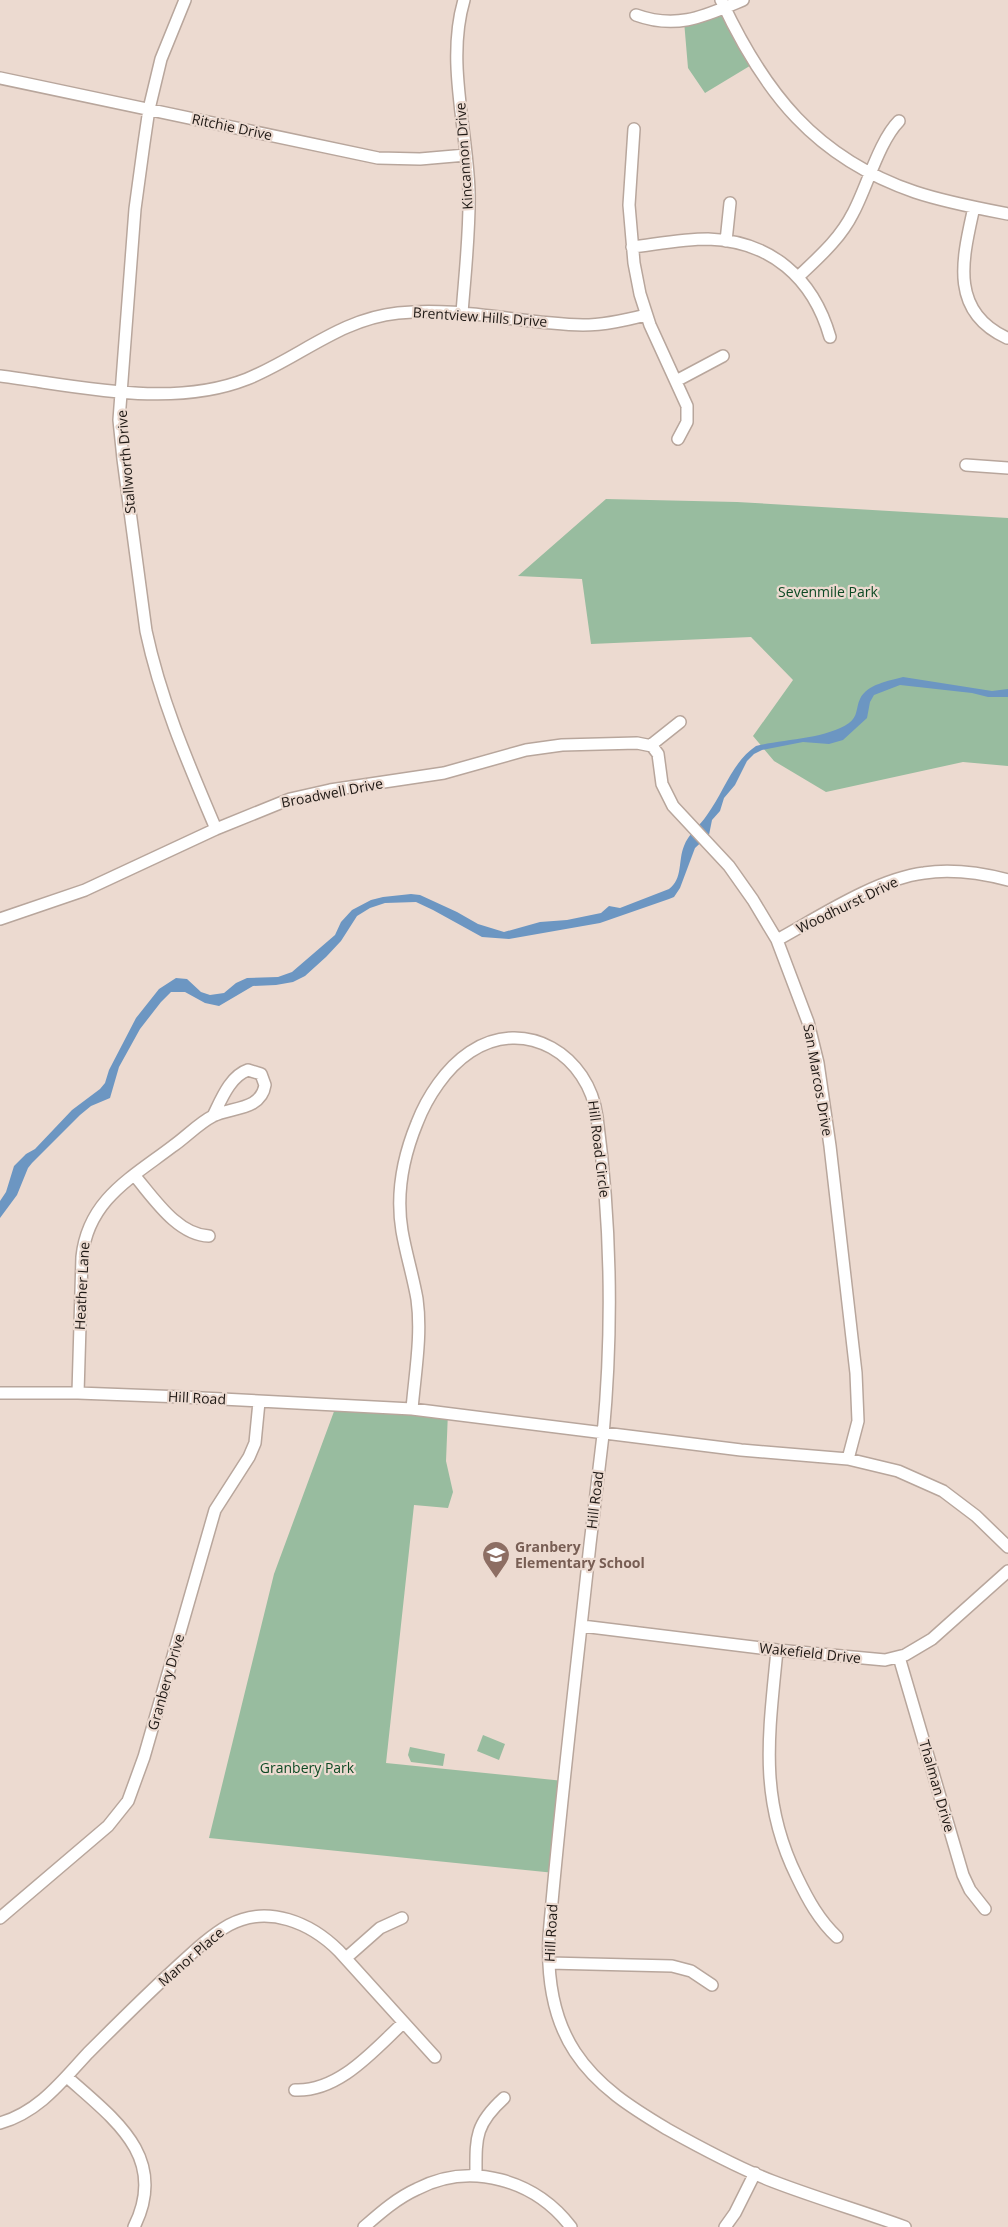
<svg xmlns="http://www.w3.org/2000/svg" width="1008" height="2227" font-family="'Open Sans',sans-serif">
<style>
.green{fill:#98bc9f}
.water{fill:#6c96c2}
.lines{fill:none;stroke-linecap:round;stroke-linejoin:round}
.minor-casing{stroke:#b8a69c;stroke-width:14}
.minor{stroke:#fff;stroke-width:11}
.labels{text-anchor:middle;stroke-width:4.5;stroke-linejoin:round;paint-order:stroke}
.street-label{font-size:14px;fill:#1e1814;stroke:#ecdad0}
.park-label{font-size:14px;fill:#0c4923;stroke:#ecdad0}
.education-label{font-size:14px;font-weight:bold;fill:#785e54;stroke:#ecdad0;text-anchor:start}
</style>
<rect width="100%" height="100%" fill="#ecdad0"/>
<path class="green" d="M724 7 753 64 705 93 688 68 684 21Z
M606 499 737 502 1008 518V766L963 762 826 792 774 761 753 736 793 680 751 637 591 644 582 579 518 576Z
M336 1406 448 1412 446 1461 453 1492 448 1508 414 1505 386 1763 564 1781 555 1873 209 1838 274 1574Z
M483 1735 505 1744 499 1760 477 1751Z
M410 1747 445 1754 443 1766 411 1762 408 1755Z"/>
<path class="water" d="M903 677 992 691 1008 689V697H988L972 693 900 685 874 695 870 702 867 718 843 740 829 744 803 742 762 750 754 754 747 761 735 785 724 798 720 811 712 820 709 835 695 848 680 888 674 897 669 899 600 923 509 939 482 937 433 910 416 902 385 903 370 908 357 916 341 941 326 957 305 976 293 982 276 985 253 986 219 1006 205 1003 185 992H171L161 1002 140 1029 119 1067 110 1098 91 1106 80 1115 32 1163 28 1168 17 1195 0 1218V1201L6 1192 14 1166 26 1154 35 1149 72 1110 100 1089 105 1083 109 1070 136 1018 159 989 176 978 187 979 201 992 210 995 224 993 236 983 247 978 278 977 292 972 335 935 341 922 352 910 371 900 383 897 411 894 420 895 457 912 478 924 504 932 540 922 567 920 601 913 609 906 620 908 669 889C683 879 678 860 684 846 688 834 700 826 707 815 724 792 732 762 756 746 784 739 826 739 849 723 858 717 856 707 860 699 867 684 889 681 903 677Z"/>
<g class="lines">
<defs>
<path id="minor" d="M185 0 161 59 149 109 144 143 135 209 119 420 123 459 146 631C161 701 188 763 216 829
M721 0C764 92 815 158 915 192 945 202 977 208 1008 214
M636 15C677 30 705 16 743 0
M0 78 378 158 420 159 466 155
M634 129 629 205 634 263 640 294 650 325 687 406V422L678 439
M974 207C963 257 948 311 1007 338
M726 241 730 203
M632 247C657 244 683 239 708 239 771 241 813 278 830 337
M798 277C819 257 840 239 853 213 867 187 879 141 899 121
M462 313C465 273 470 231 469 191 467 128 446 61 464 0
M0 376C79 386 171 409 247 379 299 358 340 319 398 313 460 306 521 324 583 325 605 325 626 320 646 315
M676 381 723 356
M966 465 1008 468
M651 745 680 722
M0 919 85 890 216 829 290 799 330 790 444 773 526 750 562 745 637 743 652 746 658 754 662 784 673 806 729 866 753 900 777 940 808 1022 818 1063 830 1146 856 1373 858 1421 848 1459
M777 940C819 917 876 879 924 873 951 869 981 873 1008 880
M134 1175C153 1197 177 1235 209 1236
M0 1393H78L183 1397 412 1409 741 1450 848 1459 898 1471 943 1491 976 1516 1008 1547
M78 1393 82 1257C88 1200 131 1178 173 1146 186 1137 199 1123 213 1116 230 1107 261 1111 265 1085L261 1074 248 1070C230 1076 221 1100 213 1116
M412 1409C415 1373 422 1335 417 1299 413 1276 406 1254 402 1231 396 1195 403 1157 417 1123 427 1097 446 1068 470 1052 526 1015 589 1056 597 1117 611 1222 613 1329 603 1435 599 1471 594 1508 590 1544 576 1675 560 1805 549 1936 547 1977 552 2017 575 2052 598 2087 632 2108 667 2129 701 2148 736 2167 772 2181 816 2198 861 2211 905 2227
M582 1626 777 1650 885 1660 905 1655 932 1639 1008 1571
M777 1650C769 1734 758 1798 797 1877 808 1900 819 1920 837 1937
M899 1657 963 1875 970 1890 985 1909
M0 1918 108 1826 128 1801 144 1757 215 1510 249 1457 255 1443 259 1402
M346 1958 380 1928 402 1918
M549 1963 672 1966 691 1971 712 1985
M67 2077C114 2119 169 2157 134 2227
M295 2090C339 2092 374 2050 403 2023
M0 2123C39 2112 62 2081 88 2053 114 2027 140 2001 167 1976 186 1959 206 1938 229 1925 268 1904 311 1923 339 1951L435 2057
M476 2176C476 2139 474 2125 504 2098
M364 2227C380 2213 397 2198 417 2189 471 2161 535 2180 571 2227
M725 2227 735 2213 755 2173"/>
</defs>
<use href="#minor" class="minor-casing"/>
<use href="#minor" class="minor"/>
</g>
<defs>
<symbol id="school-pin" viewBox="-11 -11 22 30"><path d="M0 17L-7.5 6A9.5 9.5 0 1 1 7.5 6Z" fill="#8d6e63" stroke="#ecdad0"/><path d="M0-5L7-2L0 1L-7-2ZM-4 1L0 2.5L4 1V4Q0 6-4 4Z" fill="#fff"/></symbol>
</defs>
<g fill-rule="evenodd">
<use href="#school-pin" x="480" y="1539" width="32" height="43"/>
</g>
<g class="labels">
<g class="street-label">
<text transform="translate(232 127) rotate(12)" y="5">Ritchie Drive</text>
<text transform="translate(464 156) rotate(-94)" y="5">Kincannon Drive</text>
<text transform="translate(480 317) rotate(4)" y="5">Brentview Hills Drive</text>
<text transform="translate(126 462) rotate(-95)" y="5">Stallworth Drive</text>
<text transform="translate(332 793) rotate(-11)" y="5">Broadwell Drive</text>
<text transform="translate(847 905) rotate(-26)" y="5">Woodhurst Drive</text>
<text transform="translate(818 1080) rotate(80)" y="5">San Marcos Drive</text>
<text transform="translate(599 1149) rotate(83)" y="5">Hill Road Circle</text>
<text transform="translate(82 1286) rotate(-87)" y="5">Heather Lane</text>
<text transform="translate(197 1398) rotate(3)" y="5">Hill Road</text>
<text transform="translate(595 1500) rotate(-83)" y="5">Hill Road</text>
<text transform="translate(810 1653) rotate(6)" y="5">Wakefield Drive</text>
<text transform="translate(166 1682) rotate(-74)" y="5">Granbery Drive</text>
<text transform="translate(937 1786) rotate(74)" y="5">Thalman Drive</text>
<text transform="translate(551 1933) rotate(-87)" y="5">Hill Road</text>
<text transform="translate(191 1957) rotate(-41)" y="5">Manor Place</text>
</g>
<g class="park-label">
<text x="828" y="597">Sevenmile Park</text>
<text x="307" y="1773">Granbery Park</text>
</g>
<g class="education-label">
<text x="515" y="1552">Granbery<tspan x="515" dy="16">Elementary School</tspan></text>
</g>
</g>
</svg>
